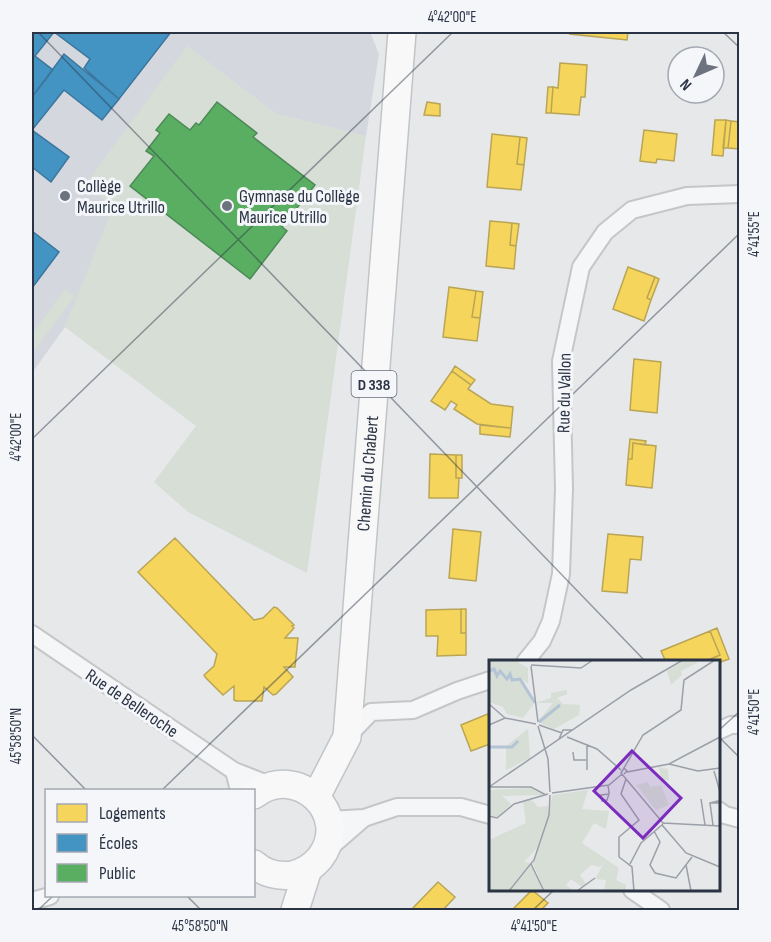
<svg xmlns="http://www.w3.org/2000/svg" width="771" height="942" font-family="'Sofia Sans Condensed',sans-serif">
<style>
.built{fill:#d4d7dd}
.green{fill:#d6ded6}
.homes{fill:#f6d55c;stroke:#b9a555;stroke-width:1.5}
.schools{fill:#4393c3;stroke:#3c769d;stroke-width:1.5}
.public{fill:#5aae61;stroke:#4c8959;stroke-width:1.5}
.lines{fill:none;stroke-linecap:round;stroke-linejoin:round}
.street-casing{stroke:#c4c6c8;stroke-width:20}
.primary-casing{stroke:#c2c5c8;stroke-width:30}
.street{stroke:#f5f6f7;stroke-width:16}
.primary{stroke:#f8f8f8;stroke-width:27}
.ticks{fill:none;stroke:#2b3445;stroke-width:1.5;stroke-opacity:0.45}
.poi-dot{fill:#6c737f;stroke:#f4f6f9;stroke-width:2}
.labels{text-anchor:middle;stroke-width:6;stroke-linejoin:round;paint-order:stroke}
.shield{fill:#f4f6f9;stroke:#676e7b;stroke-width:1.5}
.shield-label{font-size:16px;font-weight:bold;fill:#2b3445}
.poi-label{font-size:18px;fill:#2b3445;stroke:#f4f6f9;text-anchor:start}
.street-label{font-size:18px;fill:#2b3445;stroke:#f4f6f9}
.inset-river{fill:none;stroke:#b4c4d5;stroke-width:3}
.inset-road{fill:none;stroke:#9ba0a8;stroke-width:1.5}
.view{fill:#7b2cbf;fill-opacity:0.15;stroke:#7b2cbf;stroke-width:3}
.inset-edge{fill:none;stroke:#2b3445;stroke-width:3}
.neatline{fill:none;stroke:#2b3445;stroke-width:2}
.ticks-label{font-size:15px;text-anchor:middle;fill:#2b3445}
</style>
<rect width="100%" height="100%" fill="#e6e8ea"/>
<path class="built" d="M32 32H370L379 54 366 136 276 114 188 47 86 185 114 207 65 327 32 373Z"/>
<path class="green" d="M187 46 276 114 366 136 307 573 188 512 154 482 196 426 65 327 113 207 85 185Z
M65 289 75 296 32 354V334Z"/>
<path class="homes" d="M571 32H628L627 40 570 34Z
M560 63 587 65 585 97H581L579 115 551 113 553 87 558 88Z
M548 87H553L551 113H546Z
M427 102 440 104V116L424 115Z
M715 120H726L723 156 712 155Z
M726 120 731 121 728 148H723Z
M731 121 740 122V149L728 148Z
M644 130 677 134 674 161 657 159 656 163 640 161Z
M492 134 520 137 517 164 524 165 521 190 487 187Z
M520 137 527 138 524 165 517 164Z
M490 221 512 223 510 245 516 246 514 269 486 266Z
M512 223 519 224 516 246 510 245Z
M628 267 655 277 647 298 651 300 644 321 613 309Z
M655 277 659 279 651 300 647 298Z
M449 287 476 291 472 317 480 318 477 341 443 337Z
M476 291 483 292 480 318 472 317Z
M634 359 661 362 657 413 630 410Z
M455 366 475 380 471 385 452 371Z
M452 371 471 385 468 389 491 404 513 407 511 428 477 424 454 409 457 405 451 401 445 410 431 401Z
M480 425 511 428 510 437 480 434Z
M630 439 646 441 645 445 633 443 632 459H628Z
M633 443 656 446 652 488 626 485 628 459H632Z
M430 454 456 455V478H459L458 498H429Z
M456 455H462V478H456Z
M453 529 481 532 476 581 449 578Z
M608 534 643 537 641 560 630 559 627 593 602 591Z
M175 538 254 620 263 618 274 607 277 608 294 625 292 626 294 628 285 638H298L295 667H284L293 677 276 694 273 695 264 687 262 701H236L234 700V686L223 695 206 678 204 675 214 666 217 654 138 572Z
M461 609V633H466V655L437 656 438 636H426V610Z
M461 609H466V633H461Z
M717 628 729 659 718 663 703 662 720 655 710 631Z
M710 631 720 655 703 662H666L661 651Z
M490 713V744L471 751 461 725Z
M438 882 455 897 443 910H411Z
M532 890 548 903 541 910H512Z"/>
<path class="schools" d="M32 32H171L119 99 84 68 90 59 54 32 35 56 53 70 32 97Z
M64 54 119 99 102 120 64 90 32 130 69 157 51 182 32 167V97Z
M32 231 59 252 32 288Z"/>
<path class="public" d="M217 102 257 133 253 137 315 185 282 227 287 231 250 279 130 186 154 156 146 151 160 133 156 130 169 114 190 130 196 123 199 125Z"/>
<g class="lines">
<defs>
<path id="street" d="M32 634 234 771 270 785
M525 662 542 641 551 621 561 574 564 489 561 361 581 267 605 232 632 210 687 196 740 194
M718 731 731 725H740
M347 737 371 712 413 710 457 691 490 680
M234 771 239 790
M718 810 725 815 740 819
M329 820 364 818 397 807H461L490 815
M326 851 364 818
M632 890 661 910
M32 901 50 896"/>
<g id="primary">
<path d="M254 795C297 761 353 815 320 858 313 866 303 873 292 875 278 877 264 873 254 864"/>
<path id="s1" d="M316 797 347 737 402 32"/>
<path d="M295 910 308 869"/>
</g>
</defs>
<use href="#street" class="street-casing"/>
<use href="#primary" class="primary-casing"/>
<use href="#street" class="street"/>
<use href="#primary" class="primary"/>
</g>
<path class="ticks" d="M38 32 646 662M723 32 740 48M32 439 453 32M718 731 740 711M32 735 86 790M718 736 740 758M162 790 740 233M187 896 201 910M38 910 53 896M533 910 554 890"/>
<g class="poi-dot">
<circle cx="65" cy="196" r="6"/>
<circle cx="227" cy="206" r="6"/>
</g>
<g class="labels">
<rect class="shield" x="351.5" y="371" width="45" height="26" rx="4.5"/>
<g class="shield-label">
<text x="374" y="390">D 338</text>
</g>
<g class="poi-label">
<text x="77" y="192">Collège<tspan x="77" dy="21">Maurice Utrillo</tspan></text>
<text x="239" y="202">Gymnase du Collège<tspan x="239" dy="21">Maurice Utrillo</tspan></text>
</g>
<g class="street-label">
<text transform="translate(564 393) rotate(-89)" y="6">Rue du Vallon</text>
<text dy="6" stroke="none"><textPath href="#s1" startOffset="332">Chemin du Chabert</textPath></text>
<text transform="translate(132 703) rotate(34)" y="6">Rue de Belleroche</text>
</g>
</g>
<g transform="translate(489 660)">
<rect width="231" height="231" fill="#e6e8ea"/>
<path d="M0 0H26L39 8V24L32 18 31 22 39 30 44 45 34 58 18 54 14 47 0 42ZM197 0 210 2 192 11 193 15 182 25 178 11ZM78 30V34L68 38 74 44 91 45 90 55 65 69 53 64 50 60 64 43H47L62 38V33ZM39 69 41 98 17 110V86ZM170 107 179 109 180 120 173 121V127L180 145 167 150 147 125 159 122 161 127 173 125ZM42 128 54 135 13 136 22 144 9 157 0 155V130ZM99 130 93 149 120 151 117 169 105 163 93 183 130 208 127 220 137 225V231H115L117 220 106 219 116 201 111 207 102 205 91 215 97 224 93 227 82 219 77 225 85 231H56L44 204 64 135ZM42 139 49 147 59 146V152L48 188 35 202 42 203 19 231H0V180L37 163 34 142ZM42 206 55 231H21Z" fill="#d6ded6"/>
<path class="inset-river" d="M0 11 5 9 8 16 11 11 18 19 21 14 23 20 31 19 46 43M50 62 71 45M0 87H23L29 81"/>
<path class="inset-road" d="M42 5 92 8 104 0M42 6 49 62M0 44 16 58M0 65 16 58 47 64M50 65 73 73M49 66 59 99 61 132M78 77 108 89 132 110M70 79 74 70H84M98 84V110M84 92 85 100H97M180 104 209 111 231 108M135 108 154 75 192 50 195 20 226 0M225 111 231 132M138 112 180 104 231 77M135 114 138 111 135 108 132 113 174 163 231 166M137 119 132 134 150 160 130 177V197L143 207 145 231M119 125 120 133V134L118 140 113 141 112 135 120 134M0 127H42L57 135M0 127 142 30 194 0M63 133 120 125 133 114M212 139 216 165M221 143 229 141V143H221L224 165M0 156 8 158 25 144 59 134M173 165 197 193 231 207M165 171 171 182 161 205 166 213 187 218 203 197M42 204 55 231M141 204 152 183 174 164M197 205 202 231M20 231 45 200 60 155 61 135M88 231 106 218"/>
<path class="view" d="M143 91 192 138 154 178 105 131Z"/>
<rect width="231" height="231" class="inset-edge"/>
</g>
<rect width="771" height="942" fill="none" stroke="#f4f6f9" stroke-width="66"/>
<rect x="45" y="789" width="210" height="108" fill="#f4f6f9" stroke="#a4a8b1" stroke-width="1.5"/>
<rect x="57" y="804" width="30" height="18" fill="#f6d55c" stroke="#a4a8b1" stroke-width="1.5"/>
<text x="99" y="819" font-size="18" fill="#2b3445">Logements</text>
<rect x="57" y="834" width="30" height="18" fill="#4393c3" stroke="#a4a8b1" stroke-width="1.5"/>
<text x="99" y="849" font-size="18" fill="#2b3445">Écoles</text>
<rect x="57" y="864" width="30" height="18" fill="#5aae61" stroke="#a4a8b1" stroke-width="1.5"/>
<text x="99" y="879" font-size="18" fill="#2b3445">Public</text>
<g transform="translate(696 75) rotate(226)"><circle r="28" fill="#f4f6f9" stroke="#a4a8b1" stroke-width="1.5"/>
<path d="M0-4.5L10 22L0 15L-10 22Z" fill="#6c737f"/>
<text y="-9" font-size="16" font-weight="bold" text-anchor="middle" fill="#2b3445">N</text>
</g>
<rect x="33" y="33" width="705" height="876" class="neatline"/>
<g class="ticks-label">
<text x="452" y="22">4°42'00"E</text>
<text transform="translate(754 234) rotate(-90)" y="5">4°41'55"E</text>
<text transform="translate(16 437) rotate(-90)" y="5">4°42'00"E</text>
<text transform="translate(754 712) rotate(-90)" y="5">4°41'50"E</text>
<text transform="translate(16 736) rotate(-90)" y="5">45°58'50"N</text>
<text x="200" y="931">45°58'50"N</text>
<text x="534" y="931">4°41'50"E</text>
</g>
</svg>
